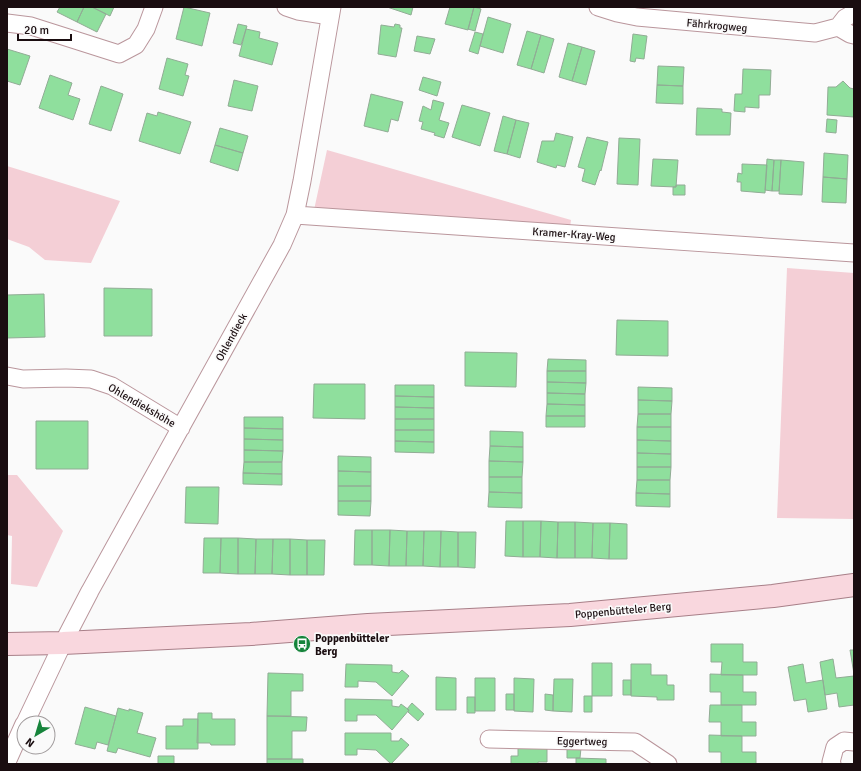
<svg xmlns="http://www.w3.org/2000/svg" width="861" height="771" font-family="Signika,sans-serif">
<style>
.green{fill:#f4cfd6}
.building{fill:#8fdf9d;stroke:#91ac95}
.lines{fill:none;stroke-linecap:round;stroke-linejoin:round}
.minor-casing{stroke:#ba969c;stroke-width:19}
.major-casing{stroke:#a87f88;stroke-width:24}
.minor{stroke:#fff;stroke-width:17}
.major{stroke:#f9d7de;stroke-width:22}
.labels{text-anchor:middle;stroke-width:3.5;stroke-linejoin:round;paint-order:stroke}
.street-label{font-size:11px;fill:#1a0d10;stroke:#fafafa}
.poi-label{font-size:11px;font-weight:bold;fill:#1a0d10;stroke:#fafafa;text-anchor:start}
</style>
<rect width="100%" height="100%" fill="#fafafa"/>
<path class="green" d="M327 150 571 220 570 228 314 210Z
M7 166 120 201 91 263 45 260 29 247 7 239Z
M787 268 854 273V519L777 518Z
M7 475H17L63 531 37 587 11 584 12 536 7 535Z"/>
<path class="building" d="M60 7H84L77 22 57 12Z
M84 7H92L106 14 97 32 77 22Z
M92 7H114L110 16Z
M184 7 210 13 202 46 176 39Z
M387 7H413L411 15Z
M450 7H474L468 30 445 24Z
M474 7 481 9 475 31 468 29Z
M488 17 511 24 503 53 480 46Z
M238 24 247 26 241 45 233 43Z
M395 24 400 25V28H402L396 57 378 54 381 25 394 27Z
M246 29 260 32 259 38 278 43 272 65 239 56Z
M527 31 541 35 531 69 517 65Z
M475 32 483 34 478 54 469 51Z
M633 34 647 36 644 59 636 58 635 62 630 61Z
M541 35 554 39 544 73 531 69Z
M417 36 435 39 430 54 414 51Z
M568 43 582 47 572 81 559 77Z
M582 47 595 51 586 85 572 81Z
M7 49 30 56 20 85 7 81Z
M167 58 188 64 185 75 189 76 183 96 159 89Z
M658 66 684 67 683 86 657 85Z
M743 69 771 70 770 95H759V108L745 107V112L734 111 735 94H742Z
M50 75 72 83 68 95 80 99 73 120 39 108Z
M423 77 441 82 437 96 419 90Z
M234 80 258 86 252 111 228 106Z
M843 81 850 88 854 89V117L827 115 828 87H836Z
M657 85 683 86V104L656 103Z
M101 86 123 94 111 131 89 124Z
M371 94 403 102 398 121 391 119 388 132 364 126Z
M433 100 444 103 439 120 449 123 444 138 434 135 435 133 421 129 423 122 419 121 423 106 431 110Z
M462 105 490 113 480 146 452 137Z
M697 108 722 109V112L731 113 730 135H696Z
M158 112 191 122 180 154 139 141 147 113 157 116Z
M503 116 516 120 507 154 494 151Z
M827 119 837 120 836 133 826 132Z
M516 120 529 123 520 158 507 154Z
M220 128 248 136 243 153 215 145Z
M556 133 573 137 565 167 557 165 556 168 537 162 542 141H554Z
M587 137 608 142 601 171 600 170 595 185 582 181 585 169 578 167Z
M619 138 640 139 638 185 617 184Z
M215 145 243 153 238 171 210 162Z
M824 153 848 155 847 179 823 177Z
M653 159 678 160 676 187 651 186Z
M767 159 774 160 772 191 765 190Z
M774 160H781L779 191H772Z
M781 160 804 162 802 195 779 194Z
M742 164 767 165 765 193 741 191V182H737L738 173 742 174Z
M823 177 847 179 846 203 822 202Z
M676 185H685V195H673V187H676Z
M104 288 152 289V336H104Z
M44 294 45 337 7 338V295Z
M617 320 668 321V356L616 355Z
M465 352 517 353 516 387 465 386Z
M548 359 586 360V371H547Z
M547 371H586V383L547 382Z
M547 382 586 383 585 394 547 393Z
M314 384H365V419L313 418Z
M395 385H434V397L395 396Z
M638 387 672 388V401L638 400Z
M547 393 585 394V405L547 404Z
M395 396 434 397V408L395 407Z
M638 400 672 401 671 414H638Z
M547 404 585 405V416H546Z
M395 407 434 408V419H395Z
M638 414H671V427H637Z
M546 416H585V427H546Z
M244 417H283V429L244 428Z
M395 419H434V430H395Z
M36 421H88V469H36Z
M637 427H671V441L637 440Z
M244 428 283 429V440L244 439Z
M395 430H434V442L395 441Z
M490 431 523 432V447L490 446Z
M244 439 283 440V451L244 450Z
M637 440 671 441V454L637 453Z
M395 441 434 442V453L395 452Z
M490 446 523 447V462L489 461Z
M244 450 283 451 282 462H244Z
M637 453 671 454V467H637Z
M338 456 371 457V472L338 471Z
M489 461 523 462 522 477H489Z
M244 462H282V474L243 473Z
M637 467H671L670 480H637Z
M338 471 371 472V486H338Z
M243 473 282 474V485L243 484Z
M489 477H522V493L489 492Z
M637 480H670V494L636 493Z
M338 486H371V501H338Z
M186 487H219L218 524 185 523Z
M489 492 522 493V508L488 507Z
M636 493 670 494V507L636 506Z
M338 501H371L370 516 338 515Z
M506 521H523V557L505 556Z
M523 521H541L540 557H523Z
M541 521 558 522 557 558 540 557Z
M558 522H575V558H557Z
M575 522 593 523 592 558H575Z
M593 523H610L609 559 592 558Z
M610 523 627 524V559H609Z
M355 530H372V565H354Z
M372 530H390L389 566 372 565Z
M390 530 407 531 406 566H389Z
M407 531H424L423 566H406Z
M424 531H441L440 567 423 566Z
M441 531 458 532V567H440Z
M458 532H476L475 568 458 567Z
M204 538H221L220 573H203Z
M221 538H238V574L220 573Z
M238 538 256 539 255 574H238Z
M256 539H273L272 574H255Z
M273 539H290V575L272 574Z
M290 539 307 540V575H290Z
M307 540H325L324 575H307Z
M711 644H743V662H757V675H721L722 662H711Z
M850 650H854V674Z
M833 659 836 678 854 676V705L839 707 837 693 825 695 820 662Z
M592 663H612V696H592Z
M346 664 392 665V672L399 673 402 670 409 676 392 696 376 682 358 681V687H345Z
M631 664H651V675H667V685H674V700H657V697L631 696Z
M803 664 806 683 823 680 827 709 808 712 806 699 794 701 788 667Z
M268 673 303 674V691H291V716H267Z
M710 674 743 675V692H756V705H721V692H710Z
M436 677 456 678V710H436Z
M475 678H495V711H475Z
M514 678 534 679 533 712 514 711Z
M554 679H573L572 712 553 711Z
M623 680H631V695H623Z
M506 694H514V710H506Z
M545 694 553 695V711L545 710Z
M584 696H592V712H584Z
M467 697H475V713H467Z
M345 699 392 700V706L399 707 401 704 409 710 392 730 376 715H357V721H345Z
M412 703 424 714 418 721 408 712 409 710 407 709Z
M710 705H742V722H756V736H721V722H709Z
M85 707 116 716 108 745 97 742 95 749 75 744Z
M118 708 129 711V709L143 713 137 733 156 738 150 757 118 748 116 753 107 751Z
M198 713H212V719H235V745H211L210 743H197Z
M267 716 307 717 306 731H292V759H267Z
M183 719H198V749H166V726H183Z
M345 733H391V741H399L401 738 409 745 391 764 376 750 357 749V755H345Z
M709 735 742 736V752H756V764H721V752H709Z
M518 747 547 748V762H538V764H511V756H518Z
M567 748H581L580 758H567Z
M158 756H174V764H158Z
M576 758 606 759V764H576Z
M267 759H303V764H267Z"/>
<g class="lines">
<defs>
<path id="minor" d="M286 7 298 11 330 16
M598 7 617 13 637 17 815 33 838 27 845 18 854 13
M7 23 31 26 119 54 136 45 146 29 154 7
M838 27 850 34 854 35
M295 215 854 253
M7 376 23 379 66 378 91 379 112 386 181 428
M25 723 63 643 90 591 282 245 295 215 302 181 332 7
M489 739 635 742 668 764
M7 762 24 724
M832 764 831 762 835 747 844 741 854 742"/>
<path id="major" d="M7 644 63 643 251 634 368 625 570 615 773 596 854 585"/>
</defs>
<use href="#minor" class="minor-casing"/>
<use href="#major" class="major-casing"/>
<use href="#minor" class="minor"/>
<use href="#major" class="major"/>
</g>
<defs>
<symbol id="bus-disc" viewBox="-11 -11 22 22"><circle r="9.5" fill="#16843b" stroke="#fafafa"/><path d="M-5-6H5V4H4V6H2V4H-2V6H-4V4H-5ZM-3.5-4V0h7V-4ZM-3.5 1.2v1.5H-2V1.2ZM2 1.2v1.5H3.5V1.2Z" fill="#fff"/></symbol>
</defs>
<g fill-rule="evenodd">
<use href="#bus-disc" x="292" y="634" width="20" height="20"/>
</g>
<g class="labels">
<g class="street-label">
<text transform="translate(717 25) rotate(5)" y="4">Fährkrogweg</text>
<text transform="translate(574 234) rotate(4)" y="4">Kramer-Kray-Weg</text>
<text transform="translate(231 337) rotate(-61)" y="4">Ohlendieck</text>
<text transform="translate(142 405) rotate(30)" y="4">Ohlendiekshöhe</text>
<text transform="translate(623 610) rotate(-5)" y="4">Poppenbütteler Berg</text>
<text transform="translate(582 741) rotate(1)" y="4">Eggertweg</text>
</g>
<g class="poi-label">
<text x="315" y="642">Poppenbütteler<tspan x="315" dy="13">Berg</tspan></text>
</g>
</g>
<rect width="861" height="771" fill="none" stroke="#1a0d10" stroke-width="16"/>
<g transform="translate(36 735) rotate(218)"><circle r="19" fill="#fafafa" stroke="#a09b9c"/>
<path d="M0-3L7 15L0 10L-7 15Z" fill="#16843b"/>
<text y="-6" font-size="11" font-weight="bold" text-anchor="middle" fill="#1a0d10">N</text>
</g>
<path d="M18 34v6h53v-6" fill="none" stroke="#1a0d10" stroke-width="2"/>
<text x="24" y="34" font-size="12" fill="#1a0d10" stroke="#fafafa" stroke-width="3" paint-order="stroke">20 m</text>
</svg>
